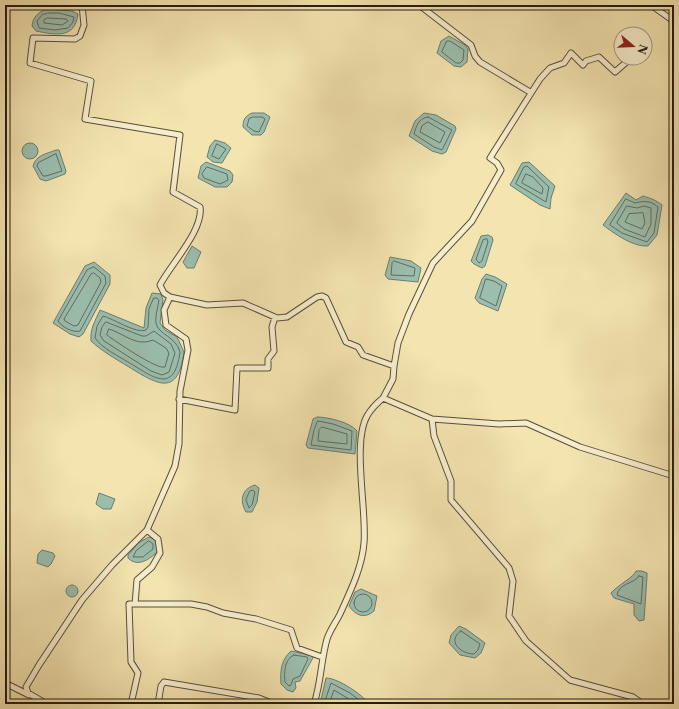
<svg xmlns="http://www.w3.org/2000/svg" width="679" height="709" font-family="'Libre Caslon Text',serif">
<style>
.water{fill:#9bbeae;stroke:#6c7d70}
.lines{fill:none;stroke-linecap:round;stroke-linejoin:round}
.shore{stroke:#606d61;stroke-width:1}
.minor-casing{stroke:#584e3b;stroke-width:7}
.minor{stroke:#f7edcc;stroke-width:5}
</style>
<rect width="100%" height="100%" fill="#f3e4b0"/>
<filter id="stains"><feTurbulence type="fractalNoise" baseFrequency=".005" numOctaves="4"/><feColorMatrix values="0 0 0 0 .2 0 0 0 0 .09 0 0 0 0 .02 0 0 0 .5 -.17"/></filter>
<radialGradient id="worn" r=".72"><stop offset=".6" stop-color="#630" stop-opacity="0"/><stop offset="1" stop-color="#630" stop-opacity=".3"/></radialGradient>
<path class="water" d="M47 9 72 11 78 14C75 39 56 35 36 31L32 26C33 17 38 12 47 9Z
M449 36 465 45 468 49 467 62 461 67 454 66 437 53 441 41Z
M252 113H264L270 117 264 132 261 135H252L243 127C243 120 245 116 252 113Z
M424 113 436 115 455 126 456 129 446 152 442 154 432 151 409 136 415 121Z
M215 140 225 143 231 148 222 163 213 162 207 157 210 146Z
M22 151a8 8 0 1 1 16 0a8 8 0 1 1-16 0Z
M56 150H59L66 171 65 174 46 181 40 179 33 166C36 155 46 154 56 150Z
M206 162 230 171 233 175 232 182 227 187H215L198 178 201 166Z
M529 162 555 186 551 198 550 209 540 205 510 185 522 163Z
M626 193 636 200 643 196C650 198 656 200 662 205L657 235 648 246C633 247 615 234 603 225Z
M488 235 492 237 493 240 485 266 482 268 474 264 471 261 481 236Z
M192 246 201 252 194 268H187L183 262Z
M390 257 411 261 421 268 418 282 388 279 385 275Z
M94 262 110 275V284L83 334 79 337 70 334 53 323 85 266Z
M486 274 495 277 507 284 498 311 479 303 475 298 482 279Z
M152 293 161 294 163 300 160 323 165 330 177 337 184 352C178 397 158 385 129 367 116 359 103 352 91 341 90 329 95 321 100 310L144 328 146 308Z
M317 417C327 417 350 422 357 431L355 454 308 448 306 445 313 419Z
M255 485 259 488 257 502 252 512H246C239 500 242 489 255 485Z
M99 493 115 499 111 509H103L96 504Z
M149 537C156 539 157 543 158 551 150 559 138 568 128 558V555L138 543Z
M42 550 53 553 55 556 51 564 48 567 37 563 38 554Z
M636 571H642L647 573V576L644 620 639 621 634 615V604L614 598 611 593C618 585 634 577 636 571Z
M66 591a6 6 0 1 1 12 0a6 6 0 1 1-12 0Z
M361 589 377 596 374 611C365 619 356 616 349 606L355 592Z
M459 626 466 629 485 643 481 653 475 658 460 655 449 643 451 635Z
M291 651 314 656 300 681 295 682 296 688 293 692 287 690 281 684C280 671 281 660 291 651Z
M326 678C338 678 363 695 369 704H320Z"/>
<g class="lines">
<path class="shore" d="M48 13H59L74 17 73 22 68 28 55 30 39 28 37 21 42 15Z
M48 18 66 19 68 21 62 25 44 23V20Z
M447 41H450L464 50 463 60 460 63H456L442 52Z
M253 117H262L265 119 259 132 254 131 247 126 249 119Z
M428 117 452 130 442 150 434 147 414 134C416 126 419 118 428 117Z
M428 122 445 132 440 143 420 132 422 126Z
M217 144 226 149 219 159 212 156Z
M56 154 62 171 46 176H43L37 166 38 163Z
M207 167 227 174 228 180 220 184 204 178 202 174Z
M524 167 527 166 549 187 546 202 516 184Z
M526 174 533 177 543 188 542 194 522 183Z
M626 199 635 203C644 201 650 200 658 207L654 233 647 242 622 233 610 225Z
M627 206 637 208 644 206 651 208V224L645 237 624 229 617 223Z
M643 213 645 223 642 229 625 222 629 214Z
M487 239 488 242 482 261 479 263 476 259 483 240Z
M394 261 415 268 414 276 391 275 392 263Z
M94 267 105 276 106 283 80 331C73 333 62 327 58 321L87 270Z
M94 273 100 278 101 282 78 325 74 326 65 321 64 319 91 274Z
M486 279 494 281 502 286 496 306 480 298Z
M154 298H157L159 300C158 307 155 316 156 323 158 335 176 336 180 352 174 396 152 376 128 362 117 355 103 349 95 338L97 326 103 316C114 319 136 334 146 330L148 327 149 309Z
M106 322 142 336H146L154 331 171 344 175 353 169 372 162 375 151 371 104 341 100 335 102 327Z
M109 329C125 334 136 347 153 340L166 348 169 353 165 367C157 370 115 341 107 335Z
M318 421 333 424 352 431 351 450 311 445 314 430Z
M322 427 347 434V444L318 441 319 430Z
M250 491 253 490 255 492 252 505 249 508 246 500Z
M149 541 153 544V549L143 557H133L136 551Z
M639 576 643 577 641 604 617 595C619 583 634 584 639 576Z
M354 603a9 9 0 1 1 18 0a9 9 0 1 1-18 0Z
M461 631 480 644 478 650 474 654C461 654 446 641 461 631Z
M294 655 307 657 308 659 300 676 293 679 291 685 289 686 285 682C284 673 284 659 294 655Z
M324 704 331 683 350 693 364 704
M329 704 334 690 357 704"/>
<defs>
<path id="minor" d="M82 5 84 25 80 36 75 39 33 38 30 63 91 81 85 119 180 135 173 192 200 207C204 230 170 265 160 285L164 293 170 297
M421 5 423 8 471 45 475 56 480 62 530 92
M651 5 672 20 674 18
M394 366 398 343 409 314 433 263 472 221 501 170 497 163 490 158 540 79 550 68 564 63 571 53 583 65 586 61 599 57 615 72 631 58
M179 399 235 410 237 368H268V359L274 351 272 327 275 317
M432 419 499 424 526 423 580 447 674 476
M147 530 158 539 160 553 152 567 137 580 135 604H191L207 607 223 613 256 619 291 630 297 648 322 657
M5 683 29 695
M47 704 28 693 26 687 39 665 82 600 112 565 147 530 175 466 179 444 180 391 188 350 186 339 166 325 164 310 170 297 207 305 243 303 277 318 287 317 317 297 322 296 326 298 346 342 358 347 363 355 394 366 393 379 383 398 432 419 434 436 451 481V500L509 568 513 581 509 616 526 641 570 680 633 697 643 704
M131 704 138 673 131 662 129 604H135
M158 704 161 686 164 682 259 698 274 704
M314 704C321 683 321 660 327 639 330 630 336 622 340 614 350 592 362 568 364 543 367 511 352 443 367 416 371 409 377 403 383 398"/>
</defs>
<use href="#minor" class="minor-casing"/>
<use href="#minor" class="minor"/>
</g>
<rect width="679" height="709" fill="none" stroke="#f3e4b0" stroke-width="20"/>
<rect x="6" y="6" width="667" height="697" fill="none" stroke="#251c14" stroke-width="2"/>
<rect x="10" y="10" width="659" height="689" fill="none" stroke="#251c14"/>
<g transform="translate(633 46) rotate(109)"><circle r="19" fill="#f7edcc" stroke="#a39982"/>
<path d="M0-3L7 15L0 10L-7 15Z" fill="#8f2418"/>
<text y="-6" font-size="11" font-weight="bold" text-anchor="middle" fill="#251c14">N</text>
</g>
<rect width="100%" height="100%" filter="url(#stains)"/>
<rect width="100%" height="100%" fill="url(#worn)"/>
</svg>
